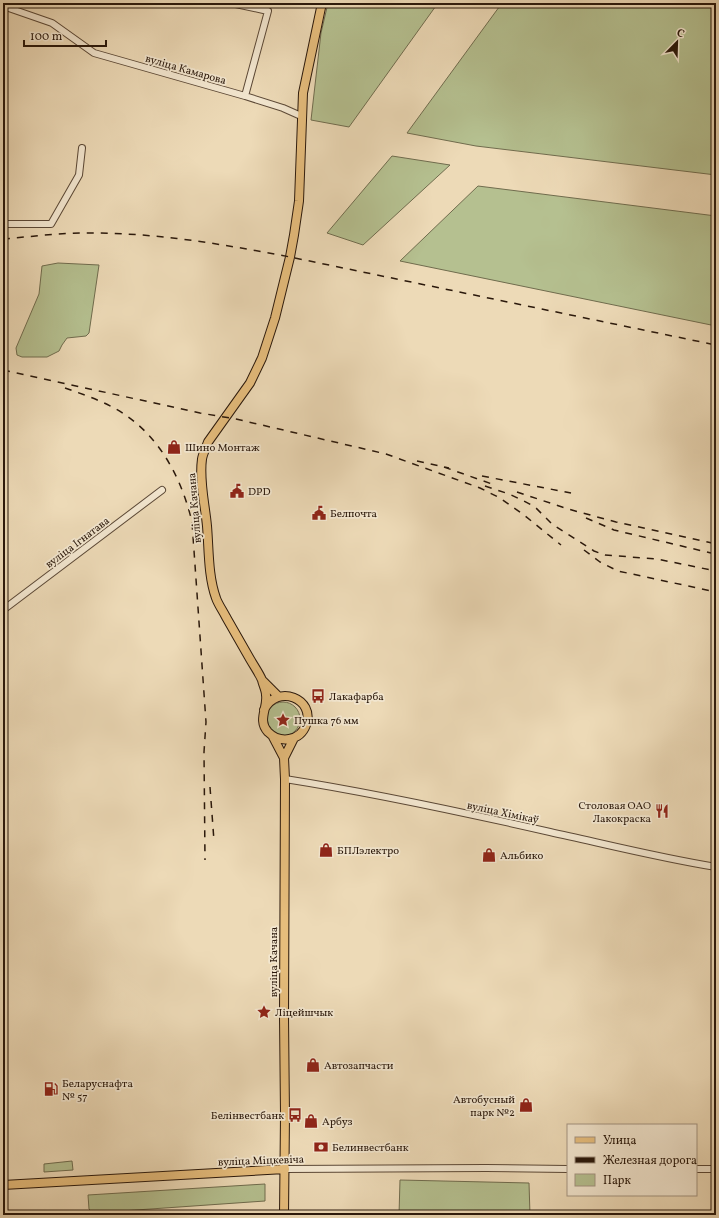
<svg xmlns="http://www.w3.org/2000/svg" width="719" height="1218" font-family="Vollkorn,serif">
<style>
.green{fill:#b5c090;stroke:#706c4e}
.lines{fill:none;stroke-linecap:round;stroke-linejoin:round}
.minor-casing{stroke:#5b4836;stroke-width:8}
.major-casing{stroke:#2a180b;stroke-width:10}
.minor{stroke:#f3e7d0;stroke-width:6}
.major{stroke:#e6bd7c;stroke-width:8}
.rail{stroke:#2a180b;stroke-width:1.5;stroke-dasharray:7 7;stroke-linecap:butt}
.labels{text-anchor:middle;stroke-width:3.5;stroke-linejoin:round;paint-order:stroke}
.street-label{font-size:11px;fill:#2a180b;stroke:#f3e7d0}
.poi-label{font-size:11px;fill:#2a180b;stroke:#f3e7d0;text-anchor:start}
</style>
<rect width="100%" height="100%" fill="#eddab7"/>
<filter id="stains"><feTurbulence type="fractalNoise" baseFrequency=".005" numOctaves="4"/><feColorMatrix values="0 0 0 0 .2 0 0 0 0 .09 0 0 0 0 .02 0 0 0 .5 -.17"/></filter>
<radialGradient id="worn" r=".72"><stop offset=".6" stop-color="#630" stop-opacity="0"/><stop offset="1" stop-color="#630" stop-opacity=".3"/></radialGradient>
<path class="green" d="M328 3H438L349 127 311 120 321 33Z
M502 3H716V175L476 146 407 133Z
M392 156 450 165 363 245 327 233Z
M478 186 716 216V326L400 261Z
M58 263 99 265 89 333 86 336 67 338 62 345 59 351 47 357H22L17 355 16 348 39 294 42 266Z
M266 719a17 17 0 1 1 34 0a17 17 0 1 1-34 0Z
M72 1161 73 1170 44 1172V1164Z
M400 1180 529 1183 530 1215H399Z
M265 1184V1201L93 1213 89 1209 88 1195Z"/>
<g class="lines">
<defs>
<path id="minor" d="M231 3 268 11 245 96
M3 6 52 23 94 53 245 96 283 108 301 116
M3 224H51L79 175 82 148
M3 610 162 490
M285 779C374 793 462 812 550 832 605 844 660 858 716 867
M285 1169 486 1168 568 1169
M696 1169H716"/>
<path id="major" d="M263 681 278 696
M264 710C277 683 316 699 306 725 300 741 280 744 268 732 257 720 268 708 266 695 266 690 263 685 262 680 259 673 254 666 250 659 242 645 234 631 226 617 223 611 218 604 216 598 208 576 209 549 207 526 205 504 199 481 202 459 203 453 206 448 208 442L250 383 262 358 275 318 290 257 294 235 299 201 303 93 322 3
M273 737 284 758 285 779 284 1017 285 1115 284 1215
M284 758 294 738
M3 1185 285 1169"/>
</defs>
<use href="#minor" class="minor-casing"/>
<use href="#major" class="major-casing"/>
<use href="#minor" class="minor"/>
<use href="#major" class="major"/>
<path class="rail" d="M3 239C29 237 56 233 82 233 152 232 222 244 290 257L716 345
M3 370 200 413 236 419 386 454 480 488 500 498 524 515 561 545
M65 388C82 394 100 400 116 409 158 433 181 476 192 522L206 722 204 752 205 860
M417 461 449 468
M444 467 492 484
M482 476 571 493
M485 486 509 494 522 500 535 507 552 524 594 551 605 555 657 559 716 571
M517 492 568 509 616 522 712 543
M586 518 614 530 711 553
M584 550 600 562 618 571 716 592
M210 787 214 841"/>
</g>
<defs>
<symbol id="shop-bare" viewBox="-9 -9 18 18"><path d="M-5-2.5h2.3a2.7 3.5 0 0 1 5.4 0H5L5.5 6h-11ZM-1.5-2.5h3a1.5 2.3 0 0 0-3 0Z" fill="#8f2418" stroke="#f3e7d0" stroke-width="2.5" paint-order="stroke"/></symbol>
<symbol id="civic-bare" viewBox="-9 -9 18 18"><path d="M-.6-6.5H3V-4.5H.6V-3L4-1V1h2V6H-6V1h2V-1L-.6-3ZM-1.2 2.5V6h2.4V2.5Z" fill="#8f2418" stroke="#f3e7d0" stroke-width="2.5" paint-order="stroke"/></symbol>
<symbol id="bus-bare" viewBox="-9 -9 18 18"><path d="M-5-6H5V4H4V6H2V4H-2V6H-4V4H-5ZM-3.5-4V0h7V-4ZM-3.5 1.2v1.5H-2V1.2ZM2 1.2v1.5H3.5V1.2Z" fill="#8f2418" stroke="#f3e7d0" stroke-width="2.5" paint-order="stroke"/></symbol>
<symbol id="sight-bare" viewBox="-9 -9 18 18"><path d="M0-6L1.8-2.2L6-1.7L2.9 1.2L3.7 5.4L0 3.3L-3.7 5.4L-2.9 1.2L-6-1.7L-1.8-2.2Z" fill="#8f2418" stroke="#f3e7d0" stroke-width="2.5" paint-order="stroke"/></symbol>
<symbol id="restaurant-bare" viewBox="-9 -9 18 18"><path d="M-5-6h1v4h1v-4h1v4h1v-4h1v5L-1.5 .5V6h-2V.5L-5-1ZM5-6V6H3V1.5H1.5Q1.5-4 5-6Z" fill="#8f2418" stroke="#f3e7d0" stroke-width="2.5" paint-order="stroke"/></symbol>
<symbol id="fuel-bare" viewBox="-9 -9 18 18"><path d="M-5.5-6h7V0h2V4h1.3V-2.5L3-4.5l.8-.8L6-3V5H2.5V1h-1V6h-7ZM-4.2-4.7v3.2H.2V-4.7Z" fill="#8f2418" stroke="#f3e7d0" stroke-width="2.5" paint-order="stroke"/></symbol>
<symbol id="bank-bare" viewBox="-9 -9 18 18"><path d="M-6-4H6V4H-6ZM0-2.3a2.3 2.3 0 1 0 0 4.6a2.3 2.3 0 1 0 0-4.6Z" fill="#8f2418" stroke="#f3e7d0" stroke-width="2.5" paint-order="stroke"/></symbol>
</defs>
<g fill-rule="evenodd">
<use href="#shop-bare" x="164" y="437" width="20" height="20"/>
<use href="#civic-bare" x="227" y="481" width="20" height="20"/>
<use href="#civic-bare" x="309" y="503" width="20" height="20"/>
<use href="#bus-bare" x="308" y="686" width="20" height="20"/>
<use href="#sight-bare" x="273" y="710" width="20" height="20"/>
<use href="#restaurant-bare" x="652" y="801" width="20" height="20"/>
<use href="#shop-bare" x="316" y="840" width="20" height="20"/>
<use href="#shop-bare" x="479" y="845" width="20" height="20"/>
<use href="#sight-bare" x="254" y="1002" width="20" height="20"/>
<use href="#shop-bare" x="303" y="1055" width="20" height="20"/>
<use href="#fuel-bare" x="41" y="1079" width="20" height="20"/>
<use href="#shop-bare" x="516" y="1095" width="20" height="20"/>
<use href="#bus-bare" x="285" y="1105" width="20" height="20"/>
<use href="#shop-bare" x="301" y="1111" width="20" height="20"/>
<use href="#bank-bare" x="311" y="1137" width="20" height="20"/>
</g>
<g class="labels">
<g class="street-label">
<text transform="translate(186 69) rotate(16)" y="4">вуліца Камарова</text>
<text transform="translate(194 508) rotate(-95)" y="4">вуліца Качана</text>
<text transform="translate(77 542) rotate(-37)" y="4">вуліца Ігнатава</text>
<text transform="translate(503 812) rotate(12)" y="4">вуліца Хімікаў</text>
<text transform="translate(273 962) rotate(-90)" y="4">вуліца Качана</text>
<text transform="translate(261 1160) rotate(-2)" y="4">вуліца Міцкевіча</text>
</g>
<g class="poi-label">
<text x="185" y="451">Шино Монтаж</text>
<text x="248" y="495">DPD</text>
<text x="330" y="517">Белпочта</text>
<text x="329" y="700">Лакафарба</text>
<text x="294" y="724">Пушка 76 мм</text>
<text x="651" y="809" text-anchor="end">Столовая ОАО<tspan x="651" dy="13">Лакокраска</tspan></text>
<text x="337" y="854">БПЛэлектро</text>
<text x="500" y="859">Альбико</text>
<text x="275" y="1016">Ліцейшчык</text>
<text x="324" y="1069">Автозапчасти</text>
<text x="62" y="1087">Беларуснафта<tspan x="62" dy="13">№ 57</tspan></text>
<text x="515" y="1103" text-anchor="end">Автобусный<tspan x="515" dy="13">парк №2</tspan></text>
<text x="284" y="1119" text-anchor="end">Белінвестбанк</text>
<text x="322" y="1125">Арбуз</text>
<text x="332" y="1151">Белинвестбанк</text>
</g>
</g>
<rect width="719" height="1218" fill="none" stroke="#eddab7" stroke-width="16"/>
<rect x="4" y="4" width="711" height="1210" fill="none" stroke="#2a180b" stroke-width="2"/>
<rect x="8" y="8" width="703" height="1202" fill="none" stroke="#2a180b"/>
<rect x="567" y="1124" width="130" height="72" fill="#f3e7d0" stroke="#a39481"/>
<rect x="575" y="1137" width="20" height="6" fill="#e6bd7c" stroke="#a39481"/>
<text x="603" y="1144" font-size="12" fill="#2a180b">Улица</text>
<rect x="575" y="1157" width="20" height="6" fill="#2a180b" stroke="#a39481"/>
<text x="603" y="1164" font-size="12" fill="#2a180b">Железная дорога</text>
<rect x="575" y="1174" width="20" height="12" fill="#b5c090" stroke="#a39481"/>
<text x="603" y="1184" font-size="12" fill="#2a180b">Парк</text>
<g transform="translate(677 42) rotate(23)" stroke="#f3e7d0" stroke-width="3" paint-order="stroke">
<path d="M0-3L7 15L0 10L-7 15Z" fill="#2a180b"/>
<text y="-6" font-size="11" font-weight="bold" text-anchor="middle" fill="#2a180b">С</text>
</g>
<path d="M24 40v6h82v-6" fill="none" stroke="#2a180b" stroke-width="2"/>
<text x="30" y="40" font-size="12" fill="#2a180b" stroke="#f3e7d0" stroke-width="3" paint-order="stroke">100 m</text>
<rect width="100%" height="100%" filter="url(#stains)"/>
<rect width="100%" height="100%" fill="url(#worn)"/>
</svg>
